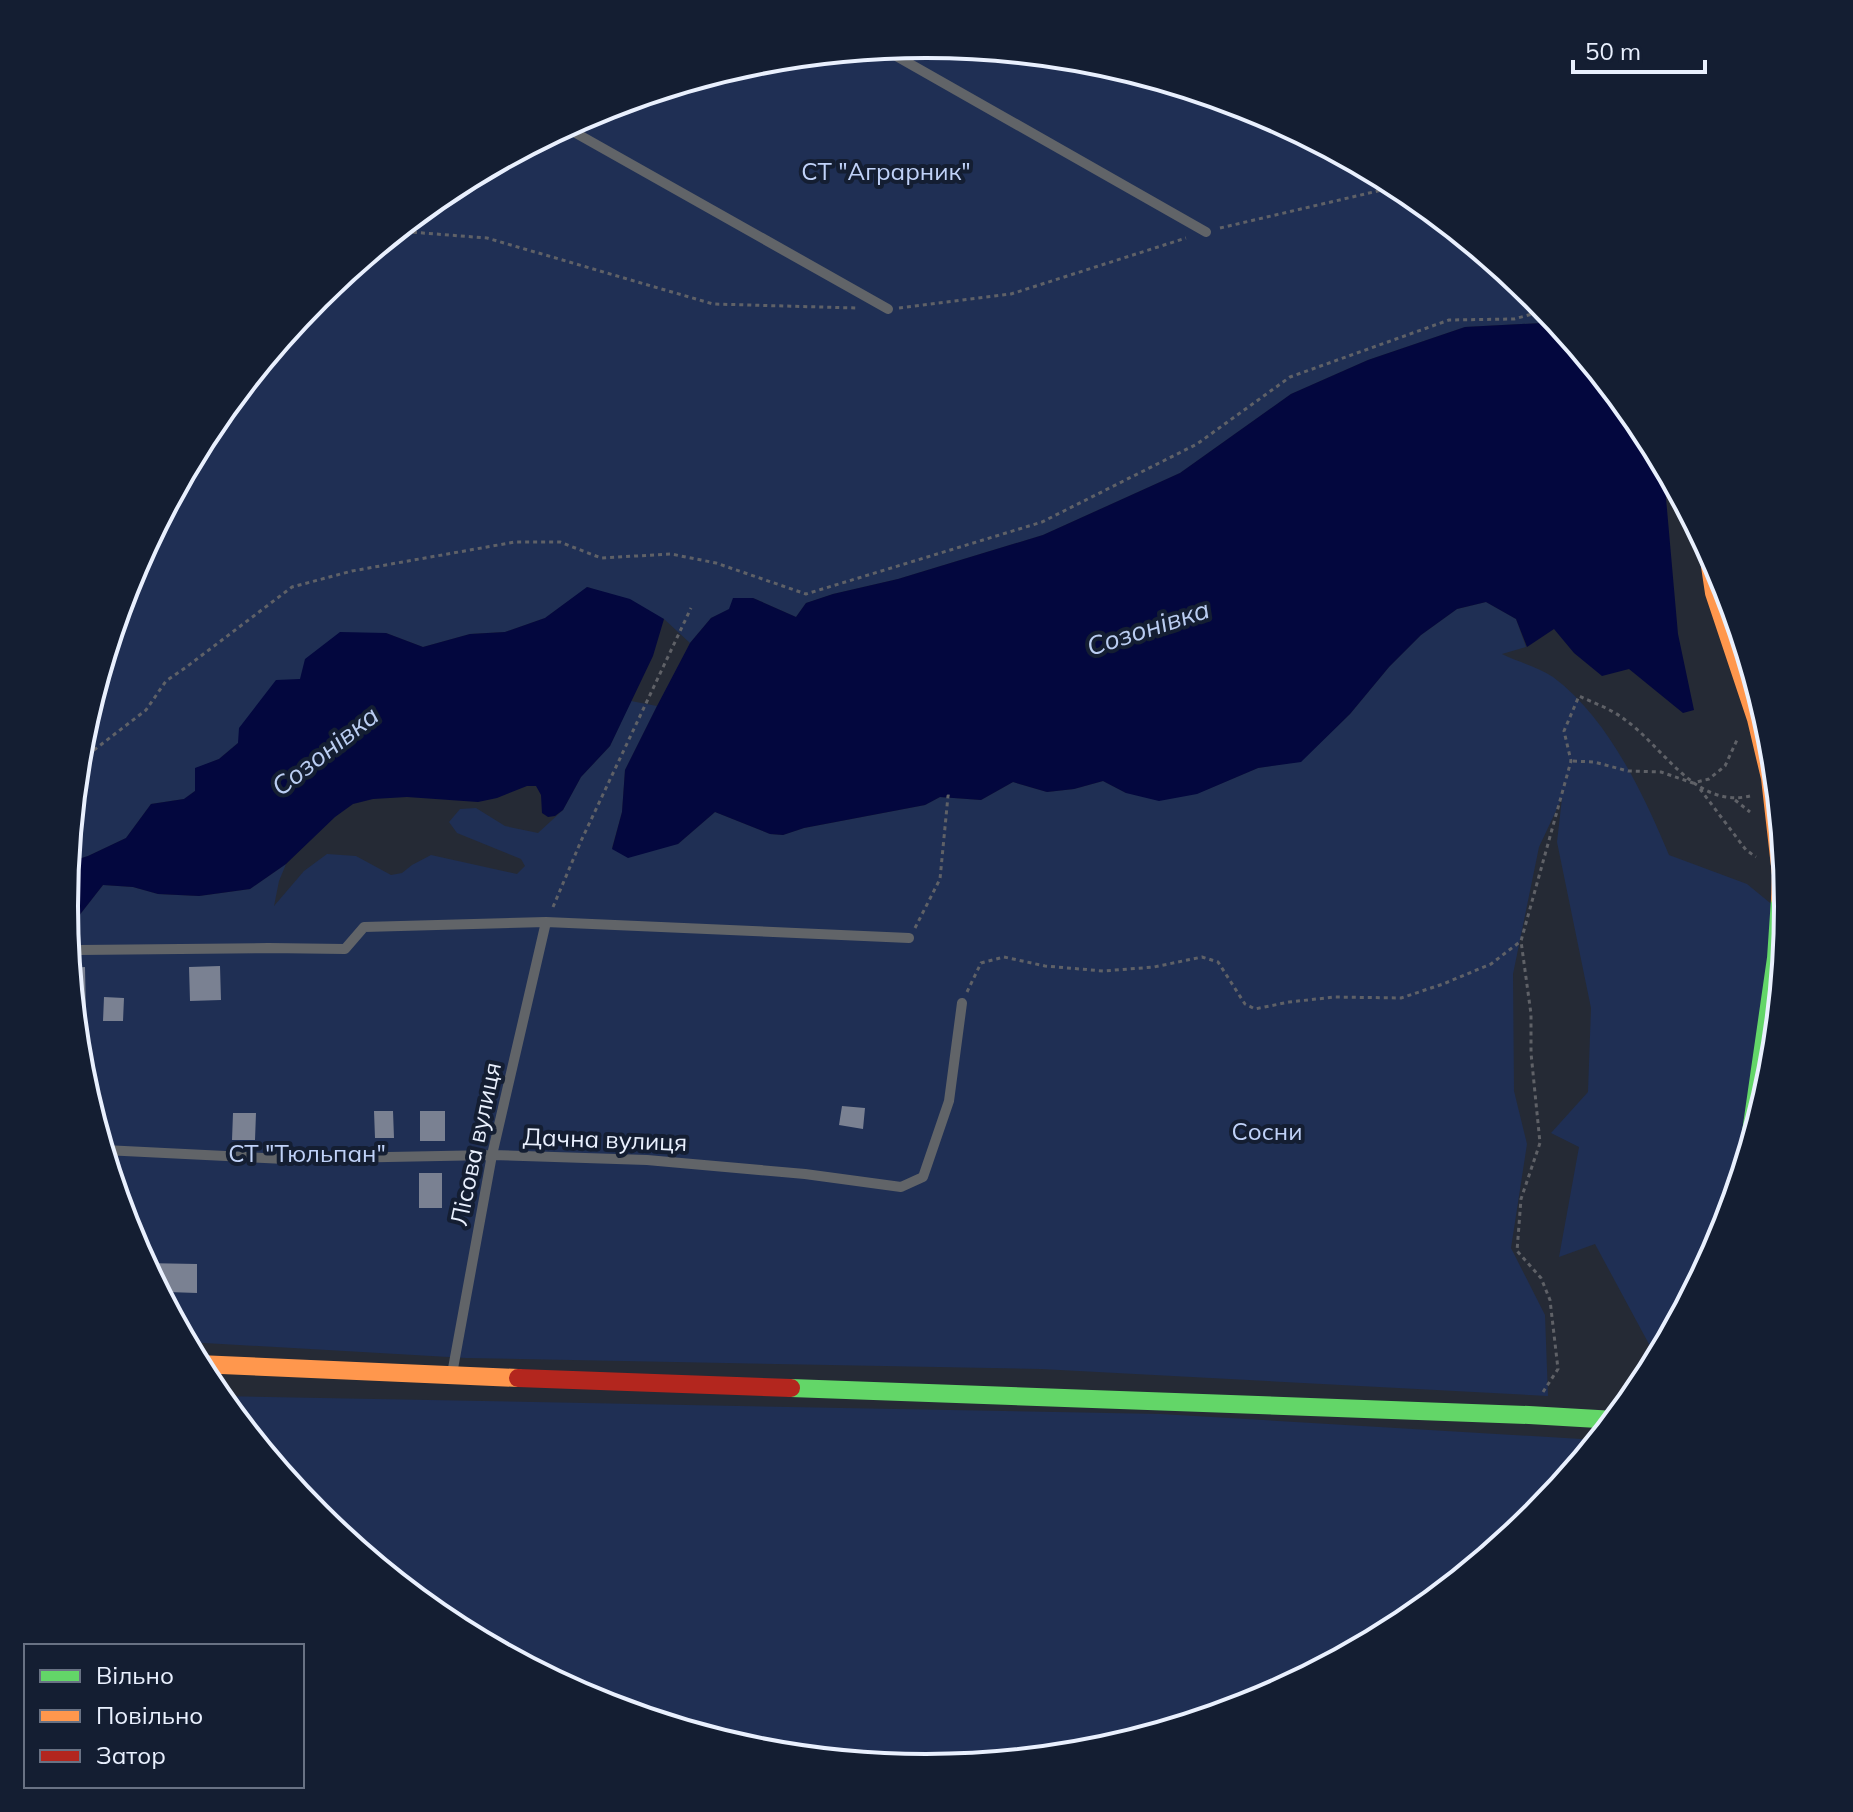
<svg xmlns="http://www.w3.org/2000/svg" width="1853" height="1812" font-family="Mulish,sans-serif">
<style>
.green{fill:#1f2f54}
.water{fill:#03073e}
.building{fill:#7a8192}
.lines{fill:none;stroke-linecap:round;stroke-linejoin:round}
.path{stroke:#5f6167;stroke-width:3;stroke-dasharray:4 4;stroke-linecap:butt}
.lane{stroke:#616468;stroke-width:10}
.fast{stroke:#63d668;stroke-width:18}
.slow{stroke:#ff974d;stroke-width:18}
.jam{stroke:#b3261e;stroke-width:18}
.labels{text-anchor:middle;stroke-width:8;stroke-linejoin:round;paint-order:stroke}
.park-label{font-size:24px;fill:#c0d2f8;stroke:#141e32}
.street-label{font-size:24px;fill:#e9f0fe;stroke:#141e32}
.water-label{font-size:26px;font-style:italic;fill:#bacdf2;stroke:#141e32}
.rim{fill:none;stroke:#e9f0fe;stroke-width:4}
</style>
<rect width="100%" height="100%" fill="#252a35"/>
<path class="green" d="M927 44 1095 61 1257 110 1406 190 1536 297 1555 320 1542 323 1465 327 1368 360 1291 394 1180 473 1043 535 898 579 833 594 806 603 796 617 753 598 711 618 690 643 664 619 588 587 545 618 505 632 470 634 423 647 386 633 300 679 238 743 219 759 195 769V791L184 799 151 804 126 838 88 856 69 862 81 737 130 576 210 427 317 296 448 189 597 109 759 60Z
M1486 602 1516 619 1526 647 1502 654C1518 662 1538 667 1553 677 1608 718 1643 793 1669 855L1747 884 1775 907 1772 1075 1723 1236 1657 1359 1595 1244 1559 1257 1579 1147 1551 1133 1588 1092 1591 1008 1557 842 1562 798 1539 847 1513 974 1514 1091 1527 1144 1511 1248 1545 1315 1548 1396 1041 1369 466 1358 187 1342 130 1235 81 1074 67 934 78 917 103 885 133 887 158 894 199 896 250 889 286 864 279 881 274 906 304 871 327 854 356 856 391 875 402 873 412 865 431 855 517 874 525 866 521 859 457 833 449 822 460 809 476 808 505 826 538 833 563 810 581 777 610 746 631 701 657 706 625 770 622 812 612 848 678 844 715 812 770 834 783 835 804 828 925 805 940 797 981 800 1013 782 1047 792 1074 789 1103 781 1126 793 1196 794 1258 768 1301 761 1350 714 1389 667 1421 635 1457 609Z
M219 1396 1161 1414 1598 1440 1536 1516 1405 1623 1256 1703 1094 1752 926 1768 758 1751 596 1702 447 1622 317 1515Z"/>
<path class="water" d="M1555 320 1643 427 1663 464 1678 634 1694 710 1683 713 1629 669 1602 676 1574 653 1554 629 1527 647 1516 619 1486 602 1457 609 1421 635 1389 667 1350 714 1301 762 1258 768 1197 794 1159 801 1126 793 1103 781 1074 789 1047 792 1013 782 981 800 940 797 925 805 804 828 783 835 770 834 715 812 678 844 628 858 612 849 622 812 625 770 657 706 690 643 711 618 729 609 733 598H753L796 617 806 603 833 594 898 579 1043 535 1180 473 1291 394 1368 360 1465 327 1542 323Z
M587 587 630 599 664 619 653 656 610 746 581 777 563 810 555 816 548 817 542 813 541 795 536 786H527L497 798 478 802 407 797 373 799 353 804 335 817 286 864 250 889 199 896 158 894 133 887 103 885 78 917 67 934 65 906 69 862 88 856 126 838 151 804 184 799 195 791V768L219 759 238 743 239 728 276 680 300 679 305 659 340 632 386 633 423 647 470 634 505 632 545 618Z"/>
<path class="building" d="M220 966 221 1000 190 1001 189 967Z
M85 967 86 1015 75 1016 71 968Z
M104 997 124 998 123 1021H103Z
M842 1106 865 1108 863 1129 839 1125Z
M374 1111H393L394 1138H375Z
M420 1111H445V1141H420Z
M233 1113H256L255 1140H232Z
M419 1173H442V1208H419Z
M144 1263 197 1264V1293L168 1292V1284H156Z"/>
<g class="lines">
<path class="path" d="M1220 228 1399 186
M397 231 487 238 713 304 856 308
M899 308 1011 294 1186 238
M79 756 94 750 146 710 166 681 185 668 292 587 352 571 515 542H560L601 558 671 554 716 563 806 594 1042 522 1197 444 1290 377 1449 320 1514 319 1547 310
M1573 761 1594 762 1628 771 1661 772 1693 783 1709 779 1725 766 1737 740
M1700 789 1746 850 1756 857
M1735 800 1750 812
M553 907 581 841 691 608
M915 928 940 879 948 796 953 797
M967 992 981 963 1004 957 1045 966 1103 971 1154 967 1202 957 1218 962 1245 1004 1255 1009 1289 1002 1335 997 1401 998 1443 984 1491 964 1521 941
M1543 1392 1558 1369 1550 1300 1541 1278 1517 1251 1521 1199 1540 1143 1531 1053V1014L1521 941 1571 761 1564 731 1579 696C1594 703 1611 709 1624 719 1663 746 1695 809 1750 796"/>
<path class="lane" d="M882 48 1206 232
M565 127 888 309
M79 950 268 948 345 949 364 927 546 922 909 938
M104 1150 285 1159 492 1155 647 1160 805 1174 901 1187 923 1177 949 1101 962 1003
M452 1374 492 1155 546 922"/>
<path class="fast" d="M1748 1153 1776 958 1780 899
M791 1388 1529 1415 1615 1420"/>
<path class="slow" d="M1707 546 1714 593 1756 719 1770 778 1781 875 1780 899
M198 1364 518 1378"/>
<path class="jam" d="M518 1378 791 1388"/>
</g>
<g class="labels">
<g class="park-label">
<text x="886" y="180">СТ "Аграрник"</text>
<text x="1267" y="1140">Сосни</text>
<text x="307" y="1162">СТ "Тюльпан"</text>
</g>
<g class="street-label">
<text transform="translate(605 1140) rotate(2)" y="8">Дачна вулиця</text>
<text transform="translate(476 1144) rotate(-78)" y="8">Лісова вулиця</text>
</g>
<g class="water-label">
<text transform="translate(1148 628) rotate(-18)" y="9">Созонівка</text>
<text transform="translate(325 751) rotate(-38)" y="9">Созонівка</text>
</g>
</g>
<path d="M0 0H1853V1812H0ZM78 906a848 848 0 1 1 1696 0a848 848 0 1 1-1696 0Z" fill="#141e32" fill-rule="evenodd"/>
<path class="rim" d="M78 906a848 848 0 1 1 1696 0a848 848 0 1 1-1696 0Z"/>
<rect x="24" y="1644" width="280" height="144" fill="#141e32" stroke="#697284" stroke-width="2"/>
<rect x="40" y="1670" width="40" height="12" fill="#63d668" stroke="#697284" stroke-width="2"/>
<text x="96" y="1684" font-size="24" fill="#e9f0fe">Вільно</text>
<rect x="40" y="1710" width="40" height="12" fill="#ff974d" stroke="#697284" stroke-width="2"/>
<text x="96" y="1724" font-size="24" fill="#e9f0fe">Повільно</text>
<rect x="40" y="1750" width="40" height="12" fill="#b3261e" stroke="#697284" stroke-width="2"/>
<text x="96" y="1764" font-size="24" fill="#e9f0fe">Затор</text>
<path d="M1573 60v12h132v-12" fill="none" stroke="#e9f0fe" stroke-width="4"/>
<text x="1585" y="60" font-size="24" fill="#e9f0fe" stroke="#141e32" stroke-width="6" paint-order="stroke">50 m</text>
</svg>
